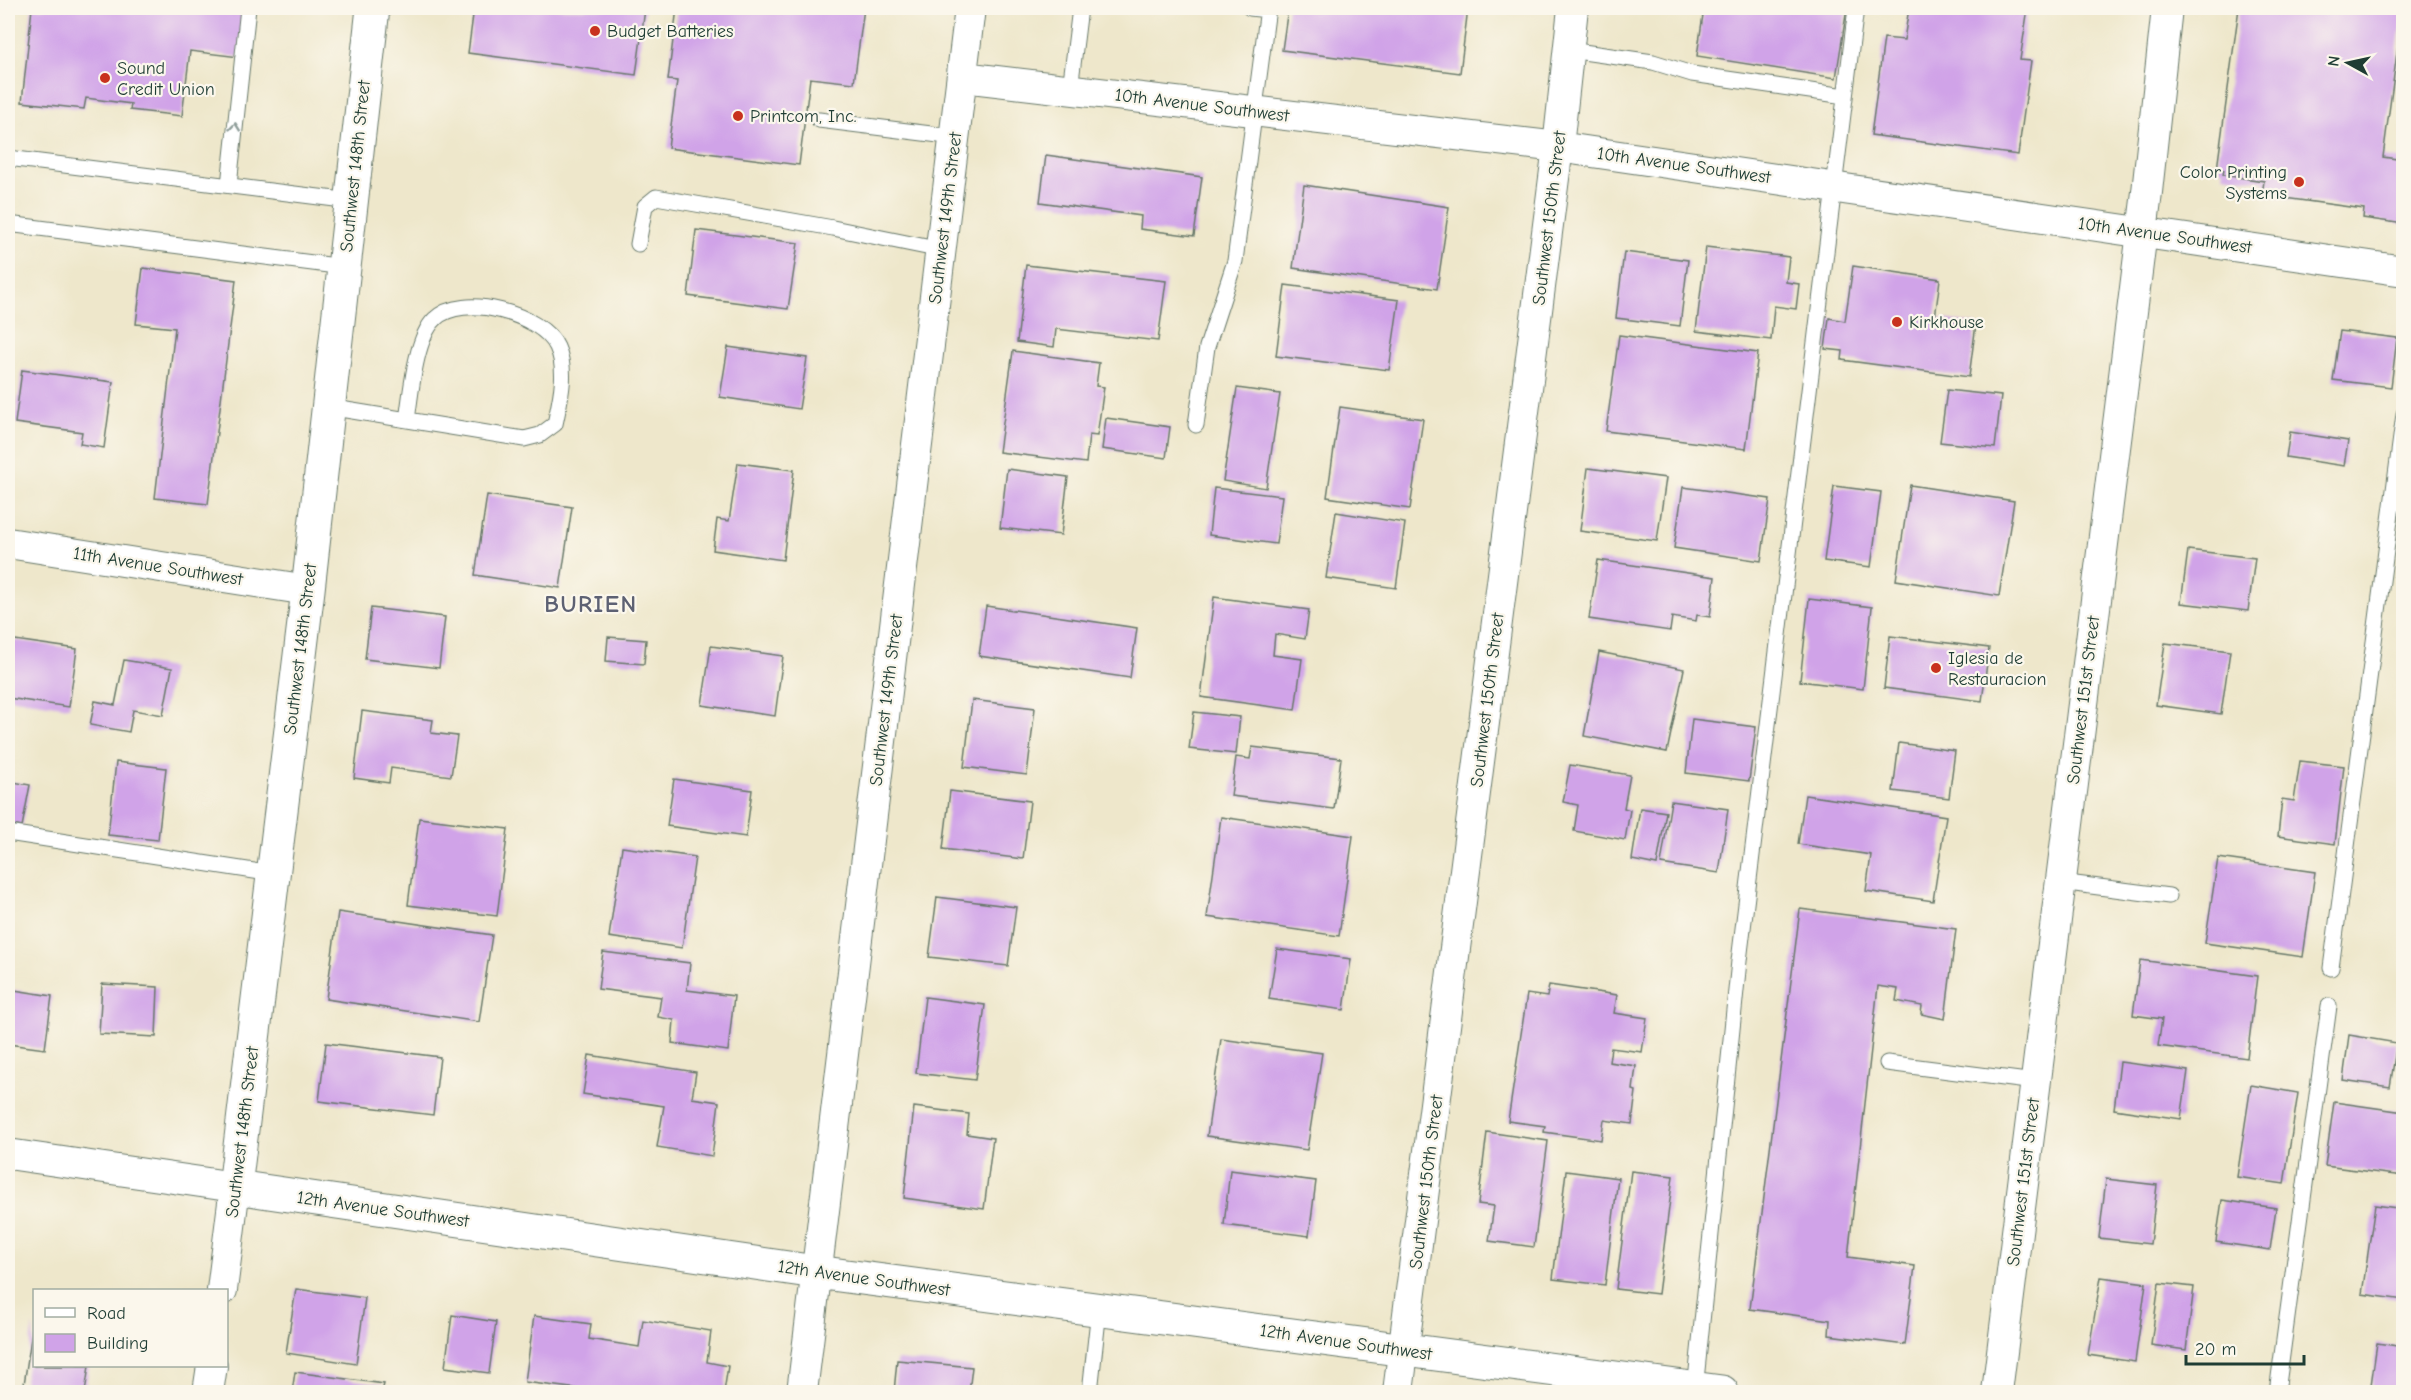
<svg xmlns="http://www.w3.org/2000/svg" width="2411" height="1400" font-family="'Comic Neue',sans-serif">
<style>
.building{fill:#d0a3e8}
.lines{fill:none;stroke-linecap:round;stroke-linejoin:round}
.service-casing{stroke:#677869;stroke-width:17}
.minor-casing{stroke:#677869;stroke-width:32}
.tertiary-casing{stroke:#677869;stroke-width:35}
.service{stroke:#fff;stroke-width:15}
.minor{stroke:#fff;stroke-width:30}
.tertiary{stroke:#fff;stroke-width:33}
.oneway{stroke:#8f9e9a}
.poi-dot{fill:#c8321e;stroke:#fbf7ec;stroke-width:2}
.labels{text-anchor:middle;stroke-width:4.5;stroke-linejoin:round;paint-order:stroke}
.poi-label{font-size:18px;fill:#1f3d34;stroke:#fbf7ec;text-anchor:start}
.street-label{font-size:18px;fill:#1f3d34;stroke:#fbf7ec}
.district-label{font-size:24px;font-weight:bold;letter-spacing:1.5px;fill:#5d6173;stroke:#fbf7ec}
</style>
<rect width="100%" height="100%" fill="#fbf7ec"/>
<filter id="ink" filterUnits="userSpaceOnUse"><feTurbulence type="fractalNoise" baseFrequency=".0167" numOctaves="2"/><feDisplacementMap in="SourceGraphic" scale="12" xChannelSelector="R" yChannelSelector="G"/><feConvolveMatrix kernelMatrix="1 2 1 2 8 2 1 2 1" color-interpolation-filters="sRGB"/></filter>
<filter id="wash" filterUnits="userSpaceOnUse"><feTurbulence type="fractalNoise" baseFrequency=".008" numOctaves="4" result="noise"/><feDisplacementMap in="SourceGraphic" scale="24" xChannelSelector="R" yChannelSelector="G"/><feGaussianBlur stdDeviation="1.35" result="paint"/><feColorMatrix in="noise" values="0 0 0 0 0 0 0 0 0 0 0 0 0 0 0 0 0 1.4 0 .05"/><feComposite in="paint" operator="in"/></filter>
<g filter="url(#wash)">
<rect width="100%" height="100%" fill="#eee7cb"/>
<g id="blocks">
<path class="building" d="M32 8H244L239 57 190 51 182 116 130 110 131 104 86 98 84 109 22 102Z
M474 8 645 9 636 75 468 53Z
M677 8H864L854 83 810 78 799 165 668 148 677 81 668 80Z
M1288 8H1468L1460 73 1282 50Z
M1704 8H1847L1836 78 1697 56Z
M1909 8H2028L2020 60 2031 61 2018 155 1871 135 1884 38 1904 40Z
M2239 8H2403L2383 157 2404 160V224L2363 218 2364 209 2262 195 2264 181 2223 175 2224 170 2217 169Z
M1046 155 1202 177 1194 236 1140 229 1141 216 1040 202Z
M1304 185 1449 207 1437 289 1293 268Z
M696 230 798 243 788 309 688 296Z
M1706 247 1789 257 1786 282 1799 284 1796 309 1774 306 1771 340 1696 331Z
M1624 252 1688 260 1680 326 1616 318Z
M1026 265 1166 281 1158 341 1056 329 1054 347 1017 342Z
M1853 266 1940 279 1935 318 1976 324 1969 377 1842 360 1843 351 1825 349 1829 318 1845 321Z
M143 268 236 280 208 504 155 498 175 328 136 324Z
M1285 285 1399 300 1389 370 1276 356Z
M2340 331 2397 338 2391 387 2333 380Z
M1619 335 1758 353 1746 449 1606 431Z
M728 347 807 358 799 409 720 397Z
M1013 351 1099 363 1096 386 1104 387 1097 436 1089 435 1086 463 999 452Z
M22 370 113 382 104 448 80 444 82 432 15 423Z
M1237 388 1280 394 1266 488 1223 481Z
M1947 390 2001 396 1995 448 1940 442Z
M1340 407 1423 419 1410 509 1327 497Z
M1106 418 1170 427 1166 458 1102 449Z
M2290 432 2348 441 2344 466 2286 457Z
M738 463 794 470 783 560 713 550 717 519 729 521Z
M1588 468 1666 478 1657 541 1580 531Z
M1007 469 1068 477 1061 535 1000 528Z
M1910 485 2014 501 1999 596 1896 580Z
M1834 486 1881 492 1871 567 1824 561Z
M1683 487 1770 499 1761 561 1674 548Z
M1214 488 1282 496 1276 544 1209 535Z
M487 495 572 507 560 588 475 575Z
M1336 512 1405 523 1396 588 1326 578Z
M2188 550 2255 558 2248 611 2181 603Z
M1598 560 1715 577 1710 617 1697 615 1696 621 1672 617 1670 631 1589 619Z
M1214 597 1309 610 1305 639 1275 634 1273 655 1302 659 1295 710 1201 697Z
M1809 599 1872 607 1863 689 1800 681Z
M986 606 1137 628 1130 678 979 656Z
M371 608 445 617 439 668 365 659Z
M1890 636 1989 648 1982 701 1884 688Z
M608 637 646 640 644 664 606 661Z
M8 639 77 649 69 707 8 698Z
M2165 643 2230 651 2221 714 2156 705Z
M711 646 783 656 775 716 702 705Z
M1599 652 1684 669 1667 752 1584 736Z
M124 660 172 668 163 715 133 710 129 732 90 725 95 701 115 705Z
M972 700 1035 708 1027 775 964 767Z
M362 711 433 720 431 733 457 736 451 776 391 768 389 783 354 778Z
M1194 712 1240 717 1236 754 1189 749Z
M1692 719 1756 727 1749 781 1686 773Z
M1899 743 1955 751 1949 798 1893 791Z
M1252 747 1341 758 1334 809 1231 796 1236 757 1250 759Z
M2300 761 2344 766 2335 844 2278 836 2282 799 2294 801Z
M116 762 166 768 158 840 108 835Z
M1570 765 1630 775 1624 808 1630 810 1625 840 1574 831 1578 805 1563 802Z
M674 779 752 790 746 837 667 826Z
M8 781 30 785 22 827 8 824Z
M950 791 1030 801 1023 859 943 849Z
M1805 795 1946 816 1933 901 1866 891 1871 855 1798 844Z
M1671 801 1728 809 1719 873 1661 864Z
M1640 808 1666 812 1657 865 1632 860Z
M1221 817 1353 836 1339 936 1207 917Z
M419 818 508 829 497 916 408 905Z
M622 847 695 857 682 948 609 937Z
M2218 858 2315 872 2303 957 2205 943Z
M937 897 1016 907 1008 966 929 957Z
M1800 909 1956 929 1945 1019 1921 1014 1922 1006 1896 1001 1898 989 1878 986 1848 1257 1915 1266 1905 1345 1829 1335 1830 1320 1750 1309Z
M338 912 492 935 479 1022 326 999Z
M1277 949 1351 959 1344 1010 1269 999Z
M603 952 690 963 687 990 734 996 728 1051 672 1043 674 1020 658 1017 661 997 598 989Z
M2140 960 2257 976 2247 1058 2158 1046 2162 1019 2133 1015Z
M102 984 158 987 156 1037 99 1034Z
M1549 985 1617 995 1614 1013 1647 1018 1642 1052 1611 1048 1609 1062 1636 1066 1633 1090 1636 1091 1632 1124 1604 1120 1601 1140 1544 1132 1545 1126 1508 1121 1527 994 1547 997Z
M8 989 52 996 45 1049 8 1044Z
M925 997 985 1005 975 1080 916 1073Z
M2349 1035 2397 1043 2390 1087 2343 1080Z
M1221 1039 1322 1053 1307 1150 1207 1136Z
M326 1043 440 1057 433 1115 319 1101Z
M589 1055 696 1072 692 1098 719 1102 712 1156 657 1147 664 1106 583 1094Z
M2120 1062 2188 1071 2181 1119 2114 1109Z
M2251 1085 2298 1093 2284 1184 2237 1177Z
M2334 1102 2404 1112 2403 1176 2325 1166Z
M914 1107 969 1114 967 1134 993 1138 984 1209 904 1198Z
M1487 1132 1548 1141 1534 1247 1489 1241 1494 1206 1478 1204Z
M1230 1170 1316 1181 1309 1236 1224 1225Z
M1566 1171 1618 1178 1605 1285 1553 1279Z
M1631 1171 1673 1176 1658 1294 1616 1289Z
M2106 1179 2157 1185 2150 1244 2099 1238Z
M2222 1200 2276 1208 2270 1250 2216 1242Z
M2375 1205 2404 1209V1300L2362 1294Z
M2101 1277 2146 1283 2135 1362 2088 1355Z
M2159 1283 2194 1287 2186 1350 2151 1345Z
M296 1289 365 1298 356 1364 286 1353Z
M452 1315 496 1322 489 1373 445 1367Z
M534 1316 591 1324 589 1339 639 1347 643 1320 711 1331 707 1362 728 1366 724 1392H602L525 1382Z
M33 1325 34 1366H89L85 1392 23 1391Z
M2377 1343 2404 1347V1392H2370Z
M897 1360 972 1367 969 1392H894Z
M295 1372 384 1384 382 1392H292Z"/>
</g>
</g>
<g filter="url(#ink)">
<use href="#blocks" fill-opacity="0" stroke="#677869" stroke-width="1.5"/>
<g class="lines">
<defs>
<path id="service" d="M1250 8 1268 10
M1569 50 1653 62 1692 74 1845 96
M1070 89 1080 8
M819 120 955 137
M8 158 351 201
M229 185 248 8
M8 224 344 267
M638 244 645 206 656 197 833 228 941 250
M328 407 524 439 540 435 555 424C560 400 568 371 557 347 542 314 462 292 435 319 415 338 411 394 407 420
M1196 425 1207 347 1235 261 1268 8
M8 833 273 874
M2060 882 2169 896
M2331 968 2404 414
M1887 1063 2035 1082
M1695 1390 1739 961 1856 8
M1090 1392 1099 1309
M2277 1392 2329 1006"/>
<path id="minor" d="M963 77 1558 147 2404 271
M8 543 308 590
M8 1154 235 1187 222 1290
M208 1392 212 1366
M802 1392 970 8
M1398 1392 1558 147 1573 8
M1997 1392 2147 192 2167 8"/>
<path id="tertiary" d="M373 8 308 590 235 1187 816 1272 1722 1392"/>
</defs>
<use href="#service" class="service-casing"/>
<use href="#minor" class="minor-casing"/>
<use href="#tertiary" class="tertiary-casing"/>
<use href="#service" class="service"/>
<use href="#minor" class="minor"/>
<use href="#tertiary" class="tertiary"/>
</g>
<defs><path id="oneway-chevron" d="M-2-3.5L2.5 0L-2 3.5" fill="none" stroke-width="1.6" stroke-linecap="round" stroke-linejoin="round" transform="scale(1.5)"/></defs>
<use class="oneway" href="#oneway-chevron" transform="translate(235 127) rotate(-84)"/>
</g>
<g class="poi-dot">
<circle cx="595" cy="31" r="6"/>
<circle cx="105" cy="78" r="6"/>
<circle cx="738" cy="116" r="6"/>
<circle cx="2299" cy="182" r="6"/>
<circle cx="1897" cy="322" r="6"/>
<circle cx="1936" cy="668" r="6"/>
</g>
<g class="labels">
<g class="poi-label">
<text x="607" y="37">Budget Batteries</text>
<text x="117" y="74">Sound<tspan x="117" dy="21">Credit Union</tspan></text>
<text x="750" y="122">Printcom, Inc.</text>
<text x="2287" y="178" text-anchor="end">Color Printing<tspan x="2287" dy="21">Systems</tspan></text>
<text x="1909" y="328">Kirkhouse</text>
<text x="1948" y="664">Iglesia de<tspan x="1948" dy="21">Restauracion</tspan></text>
</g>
<g class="street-label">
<text transform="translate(1202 105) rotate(7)" y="6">10th Avenue Southwest</text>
<text transform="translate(1684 165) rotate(8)" y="6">10th Avenue Southwest</text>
<text transform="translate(355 166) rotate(-84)" y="6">Southwest 148th Street</text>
<text transform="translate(945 218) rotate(-83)" y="6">Southwest 149th Street</text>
<text transform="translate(1549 218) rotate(-83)" y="6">Southwest 150th Street</text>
<text transform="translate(2165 235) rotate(8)" y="6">10th Avenue Southwest</text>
<text transform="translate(158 566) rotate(9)" y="6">11th Avenue Southwest</text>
<text transform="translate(300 649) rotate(-83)" y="6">Southwest 148th Street</text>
<text transform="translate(886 700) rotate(-83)" y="6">Southwest 149th Street</text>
<text transform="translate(1487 700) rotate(-83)" y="6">Southwest 150th Street</text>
<text transform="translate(2083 700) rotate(-83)" y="6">Southwest 151st Street</text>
<text transform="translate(242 1132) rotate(-83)" y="6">Southwest 148th Street</text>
<text transform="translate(1426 1182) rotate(-83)" y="6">Southwest 150th Street</text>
<text transform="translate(2023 1182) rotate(-83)" y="6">Southwest 151st Street</text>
<text transform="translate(383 1209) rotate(8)" y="6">12th Avenue Southwest</text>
<text transform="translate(864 1278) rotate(8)" y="6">12th Avenue Southwest</text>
<text transform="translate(1346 1342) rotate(8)" y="6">12th Avenue Southwest</text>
</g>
<g class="district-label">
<text x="591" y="612">BURIEN</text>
</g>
</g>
<rect width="2411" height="1400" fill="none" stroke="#fbf7ec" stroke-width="30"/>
<rect x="33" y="1289" width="195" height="78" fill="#fbf7ec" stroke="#a3ada2" stroke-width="1.5"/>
<rect x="45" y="1308" width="30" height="9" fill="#ffffff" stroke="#a3ada2" stroke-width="1.5"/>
<text x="87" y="1319" font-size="18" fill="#1f3d34">Road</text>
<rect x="45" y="1334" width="30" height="18" fill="#d0a3e8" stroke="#a3ada2" stroke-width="1.5"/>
<text x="87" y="1349" font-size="18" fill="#1f3d34">Building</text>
<g transform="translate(2348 63) rotate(278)" stroke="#fbf7ec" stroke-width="4.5" paint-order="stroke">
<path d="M0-4.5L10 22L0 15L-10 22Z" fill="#1f3d34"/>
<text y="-9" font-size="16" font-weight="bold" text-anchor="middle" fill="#1f3d34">N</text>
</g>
<path d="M2186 1355v9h118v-9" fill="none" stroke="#1f3d34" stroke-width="3"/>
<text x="2195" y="1355" font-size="18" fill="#1f3d34" stroke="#fbf7ec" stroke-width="4.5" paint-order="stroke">20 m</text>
</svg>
